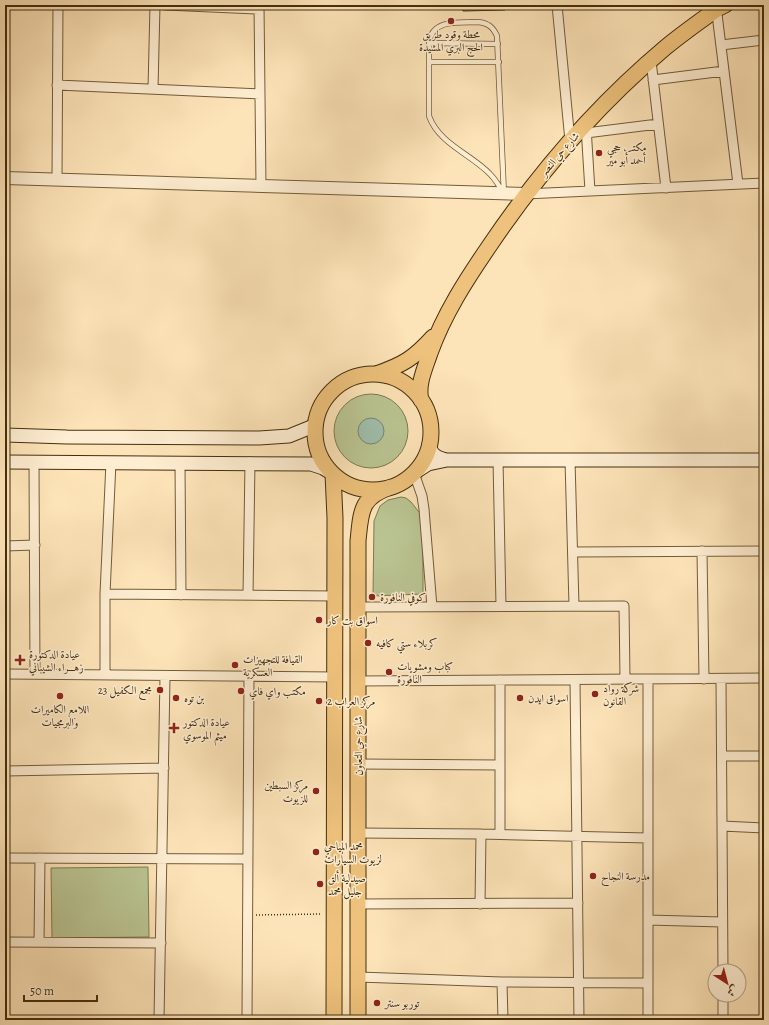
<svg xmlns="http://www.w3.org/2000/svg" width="769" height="1025" font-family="Alegreya,Amiri,serif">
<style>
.green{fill:#bac593;stroke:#7e7a51}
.water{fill:#9fbfae;stroke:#7a856e}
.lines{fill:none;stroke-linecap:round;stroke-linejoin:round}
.service-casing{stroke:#725c39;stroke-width:6}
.minor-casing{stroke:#725c39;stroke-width:11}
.tertiary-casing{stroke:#725c39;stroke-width:14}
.secondary-casing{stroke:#432e0f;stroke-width:15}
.primary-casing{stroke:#432e0f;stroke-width:17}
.path{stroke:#432e0f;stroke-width:1.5;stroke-dasharray:1 2;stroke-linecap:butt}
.service{stroke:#feedd1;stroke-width:4.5}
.minor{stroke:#feedd1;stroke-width:9}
.tertiary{stroke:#feedd1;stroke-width:12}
.secondary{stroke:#feedd1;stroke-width:13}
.primary{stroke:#eec27c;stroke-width:15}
.wall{fill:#c89177;stroke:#432e0f}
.shaded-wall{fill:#a37661;stroke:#432e0f}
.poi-dot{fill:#8f2418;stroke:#feedd1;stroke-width:1.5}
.labels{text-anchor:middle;stroke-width:3;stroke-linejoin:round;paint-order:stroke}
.poi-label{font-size:11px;fill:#432e0f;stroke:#feedd1;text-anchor:start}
.street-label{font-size:11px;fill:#432e0f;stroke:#feedd1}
</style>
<rect width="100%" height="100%" fill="#fde4b8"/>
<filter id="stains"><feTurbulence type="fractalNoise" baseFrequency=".005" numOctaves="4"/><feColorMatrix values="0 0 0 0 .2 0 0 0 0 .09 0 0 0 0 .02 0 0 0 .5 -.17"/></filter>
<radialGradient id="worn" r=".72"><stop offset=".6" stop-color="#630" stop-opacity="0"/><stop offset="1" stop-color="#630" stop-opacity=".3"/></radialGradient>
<path class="green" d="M334 431a37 37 0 1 1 74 0a37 37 0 1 1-74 0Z
M401 497 406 498 411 502 423 517V594L373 596 374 521 380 506 388 500Z
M148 867 149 937 52 938 51 868Z"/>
<path class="water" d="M358 431a13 13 0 1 1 26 0a13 13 0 1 1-26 0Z"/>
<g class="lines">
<defs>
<path id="service" d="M478 22C488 23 493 27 497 36L504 195C500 187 496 180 490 174 471 154 439 144 429 116V43C432 18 460 23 478 22Z
M429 43 498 44
M429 62H499"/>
<path id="minor" d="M165 5 259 9
M259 5 261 186
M557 5 570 141
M716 6 738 184
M721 45 764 40
M651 61 666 188
M653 80 724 71
M57 85 260 94
M153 89 155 5
M586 127 590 191
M586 133 658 124
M57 179 58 5
M525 194 764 183
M498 459 501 606
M570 460 574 606
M34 461 35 674
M180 462 181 595
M414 473 422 496 424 509 432 607
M5 546 35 545
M702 551 704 679
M573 552 764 551
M105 594 335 596
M248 595 250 462
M358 607 624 606 625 679
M5 674 335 677
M105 675V594L111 462
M648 679V1020
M721 679 723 971
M575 680 579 1020
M358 681 764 678
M722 756H764
M358 764 500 765
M5 771 164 768
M722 826 764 828
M358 833 481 834 648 838
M500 834V680
M5 858 248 859
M358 904 578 903
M480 904 481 834
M648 920 722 922
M5 942 161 943
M39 942 40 858
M358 977 502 982 648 983
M502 982 503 1020
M723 995V1020
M159 1020 165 676
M247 1020 249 676"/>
<path id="tertiary" d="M5 178 525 194"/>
<path id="secondary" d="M5 435 67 437 259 438 289 436 316 425
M429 444C431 455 437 458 447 460
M5 462 311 464 323 468 333 474
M414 473 428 464 447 460H764"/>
<path id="primary" d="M376 374C403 365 414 358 433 337
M315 432a58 58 0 1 1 116 0a58 58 0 1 1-116 0Z
M421 400C417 385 425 368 430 353 444 314 466 280 490 245 540 171 597 105 666 47 682 34 700 21 717 9L725 5
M333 474 335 518 334 1020
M358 1020V541C361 512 360 497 391 487"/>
</defs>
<use href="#service" class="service-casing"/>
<use href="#minor" class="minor-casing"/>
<use href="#tertiary" class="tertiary-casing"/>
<use href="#secondary" class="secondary-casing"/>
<use href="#primary" class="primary-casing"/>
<path class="path" d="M256 915 322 914"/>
<use href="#service" class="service"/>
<use href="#minor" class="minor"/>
<use href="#tertiary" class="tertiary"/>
<use href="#secondary" class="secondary"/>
<use href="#primary" class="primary"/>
</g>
<path class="wall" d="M460 5H505V10L463 11Z"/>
<path class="shaded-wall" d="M502 5H505V10Z"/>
<g class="poi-dot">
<circle cx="451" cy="21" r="4"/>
<circle cx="599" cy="153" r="4"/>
<circle cx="372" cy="597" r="4"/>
<circle cx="319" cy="620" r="4"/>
<circle cx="368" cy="643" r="4"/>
<path d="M18 654h4v4h4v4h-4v4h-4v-4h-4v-4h4z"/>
<circle cx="235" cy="665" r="4"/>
<circle cx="389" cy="672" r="4"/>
<circle cx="160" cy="690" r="4"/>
<circle cx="241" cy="691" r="4"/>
<circle cx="595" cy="694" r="4"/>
<circle cx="60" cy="696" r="4"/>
<circle cx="176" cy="698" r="4"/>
<circle cx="520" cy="698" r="4"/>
<circle cx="319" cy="701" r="4"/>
<path d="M172 722h4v4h4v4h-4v4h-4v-4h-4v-4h4z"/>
<circle cx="316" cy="791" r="4"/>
<circle cx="316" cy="852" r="4"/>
<circle cx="593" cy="876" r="4"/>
<circle cx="320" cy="884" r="4"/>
<circle cx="377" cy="1003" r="4"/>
</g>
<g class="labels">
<g class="poi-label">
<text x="451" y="38" text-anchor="middle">محطة وقود طريق<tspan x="451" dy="13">الحج البري المشيدة</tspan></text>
<text x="607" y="151">مكتب حجي<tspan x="607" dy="13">أحمد أبو مير</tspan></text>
<text x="380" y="601">كوفي النافورة</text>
<text x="327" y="624">اسواق بت كار</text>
<text x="376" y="647">كربلاء ستي كافيه</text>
<text x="29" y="658">عيادة الدكتورة<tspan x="29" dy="13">زهـــراء الشيباني</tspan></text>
<text x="243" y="663">القيافة للتجهيزات<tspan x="243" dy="13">العسكرية</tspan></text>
<text x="397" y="670">كباب ومشويات<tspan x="397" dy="13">النافورة</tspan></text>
<text x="603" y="692">شركة رواد<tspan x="603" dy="13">القانون</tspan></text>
<text x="152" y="694" text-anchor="end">مجمع الكفيل 23</text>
<text x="249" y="695">مكتب واي فاي</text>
<text x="184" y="702">بن توه</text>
<text x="528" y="702">اسواق ايدن</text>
<text x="327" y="705">مركز العراب 2</text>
<text x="60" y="713" text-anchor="middle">اللامع الكاميرات<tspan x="60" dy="13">والبرمجيات</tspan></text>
<text x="183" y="726">عيادة الدكتور<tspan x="183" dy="13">ميثم الموسوي</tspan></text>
<text x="308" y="789" text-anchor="end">مركز السبطين<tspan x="308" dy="13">للزيوت</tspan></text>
<text x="324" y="850">محمد المياحي<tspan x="324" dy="13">لزيوت السيارات</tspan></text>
<text x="601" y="880">مدرسة النجاح</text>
<text x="328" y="882">صيدلية ألق<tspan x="328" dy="13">جليل محمد</tspan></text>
<text x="385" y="1007">توربو سنتر</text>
</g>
<g class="street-label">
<text transform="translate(559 154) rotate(-49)" y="4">شارع حي النصر</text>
<text transform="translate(358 746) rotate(-90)" y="4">شارع حي التعاون</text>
</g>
</g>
<rect width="769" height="1025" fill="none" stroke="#fde4b8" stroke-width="20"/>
<rect x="6" y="6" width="757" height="1013" fill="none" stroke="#432e0f" stroke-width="2"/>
<rect x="10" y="10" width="749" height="1005" fill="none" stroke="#432e0f"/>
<g transform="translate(727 983) rotate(144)"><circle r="19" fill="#feedd1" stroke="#b3a183"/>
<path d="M0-3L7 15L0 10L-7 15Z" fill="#8f2418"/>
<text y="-6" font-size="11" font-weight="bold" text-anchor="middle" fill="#432e0f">ش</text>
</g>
<path d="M24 995v6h73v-6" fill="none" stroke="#432e0f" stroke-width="2"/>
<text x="30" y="995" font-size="12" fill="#432e0f" stroke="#feedd1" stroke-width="3" paint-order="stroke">50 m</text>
<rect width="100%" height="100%" filter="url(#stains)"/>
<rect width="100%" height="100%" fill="url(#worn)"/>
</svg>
